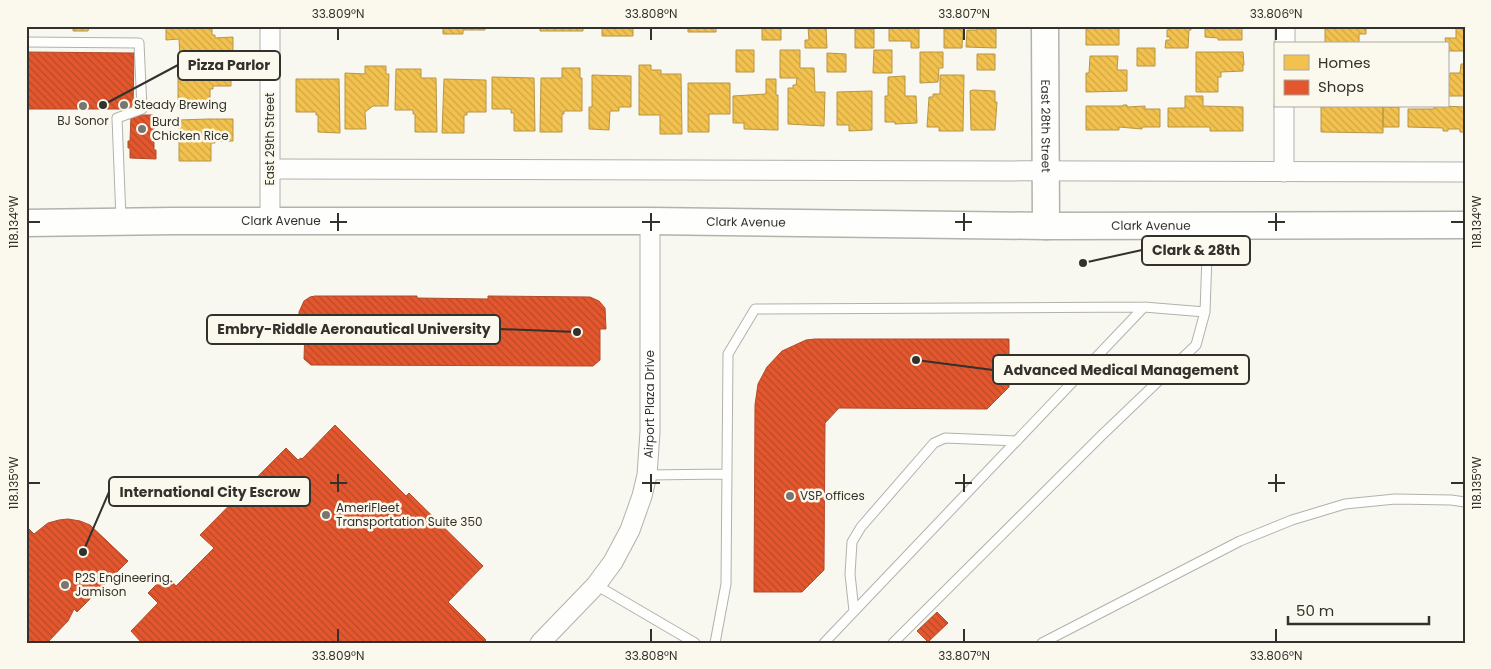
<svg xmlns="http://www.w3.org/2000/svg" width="1491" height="669" font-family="Poppins,sans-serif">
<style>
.homes{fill:url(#homes-back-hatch);stroke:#b89644}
.shops{fill:url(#shops-back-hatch);stroke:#af4c2d}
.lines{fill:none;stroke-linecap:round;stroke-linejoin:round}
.lane-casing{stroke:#b2b1ac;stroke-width:11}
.street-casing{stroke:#b2b1ac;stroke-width:21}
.secondary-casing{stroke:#b2b1ac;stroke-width:29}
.lane{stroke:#fefefd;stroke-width:9}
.street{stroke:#fefefd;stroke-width:19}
.secondary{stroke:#fefefd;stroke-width:26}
.ticks{fill:none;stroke:#32312c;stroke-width:2}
.poi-dot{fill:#777671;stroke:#fbf9ed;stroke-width:2}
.labels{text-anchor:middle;stroke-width:5;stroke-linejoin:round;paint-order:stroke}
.poi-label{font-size:12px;fill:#32312c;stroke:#fbf9ed;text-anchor:start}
.street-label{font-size:12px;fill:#32312c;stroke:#fbf9ed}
.leader{fill:none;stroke:#32312c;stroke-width:2}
.callout-dot{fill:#32312c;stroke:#fbf9ed;stroke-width:2}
.callout{fill:#fbf9ed;stroke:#32312c;stroke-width:2}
.callout-label{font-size:14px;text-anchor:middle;font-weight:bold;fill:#32312c}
.neatline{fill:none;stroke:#32312c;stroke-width:2}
.ticks-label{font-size:12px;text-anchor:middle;fill:#32312c}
</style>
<defs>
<pattern id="homes-back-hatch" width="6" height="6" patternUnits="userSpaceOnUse" patternTransform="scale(1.25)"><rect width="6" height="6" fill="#f2c14e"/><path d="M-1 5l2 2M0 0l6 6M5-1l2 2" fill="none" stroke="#d0a644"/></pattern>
<pattern id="shops-back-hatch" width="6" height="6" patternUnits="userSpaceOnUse" patternTransform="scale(1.25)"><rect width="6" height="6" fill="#e4572e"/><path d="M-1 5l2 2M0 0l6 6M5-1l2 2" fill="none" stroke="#b94927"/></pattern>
</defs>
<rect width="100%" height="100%" fill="#f8f7f0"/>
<path class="homes" d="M73 26H89L88 31H73Z
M166 26H212V35H215V38L233 37V59L180 58 179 39 166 40Z
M443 26H485V30H463V34H443Z
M540 26H583V31H540Z
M592 26H633V36H602V28H592Z
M688 26H730V28H716V32H688Z
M762 26H781V40H762Z
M808 26H826L827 48H805V40H809Z
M889 26H919V48H911V41H889Z
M1086 26H1119V45H1086Z
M1171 26H1191V30H1189L1188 48H1165L1166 40H1170V37H1167V30L1171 29Z
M1205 26H1243L1242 27V40H1218V38L1205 37Z
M1366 26V34H1359V44H1325V27Z
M1456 26H1465V51H1447L1445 38H1456Z
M855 29H874V48H855Z
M944 29H963L962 48H944Z
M977 29H996V48L966 47 967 30H977Z
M1137 48H1155V66H1137Z
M736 50H754V72H736Z
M780 50H800V68H814L815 92H825L824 126 788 124V88H793V85H796L797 78H780Z
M874 50H892V73H873Z
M920 52H943V68H939L938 82 920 83Z
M1196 52H1243L1244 65H1243V71L1221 72V77H1218V92H1196Z
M827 53 846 54V72H827Z
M977 54H995V70H977Z
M1090 56H1118L1117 70H1127V91L1086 92V73H1089Z
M1461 64H1465V96H1447V76H1450V73H1460Z
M206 65H231V86H213V89H210V108H178V66H206Z
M639 65H651V70H661V74H681L682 134H660V115H639Z
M365 66H386V74H389L388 106H373L365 112 366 129H345V73L365 74Z
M562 68H580V78H582V111H564V114H562V132H540L541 78H562Z
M396 69H421V78H436L437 132H415V114H413V110H395Z
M592 75 631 76V107H619V111H610L609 130 589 129V107H592Z
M940 75H964L963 131H939V127H927L929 97H933V94H940Z
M905 76V96H916L917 123 895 124V122H885V96H888V77Z
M492 77 534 78 535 131H514V113H511V109H492Z
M296 79H339L340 133 318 132V115H316V112H296Z
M444 79 486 80V112H467V115H464V133H442Z
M766 79H776V95H778V130L744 129V123H733V96L766 94Z
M688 83H730V114H709V132H688Z
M973 90 995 91V102H997L995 130H971L970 91Z
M872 91V130L849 131V125H837V92Z
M1185 96H1203V106L1243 107V131H1210V127H1168V108H1185Z
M1123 105H1127V107L1145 106V109H1160V127H1142V129L1119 127V130H1086V106H1123Z
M1359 106 1383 107V133L1321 132V107Z
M1441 106 1465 107V132H1460V129H1448V131H1443V128L1408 127V109H1434V107Z
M1383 107H1399V127H1383Z
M208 119H233V141H215V143H211V161H179V120Z"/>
<path class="shops" d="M26 52 134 53 133 109H26Z
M131 115H153L154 117V150H156V159L130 158V148H128V141H130Z
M315 296H417V298L488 299V296L590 297 599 301 605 308 606 329H600V360L593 366 311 365 304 359 305 328H299V312L304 301 310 297Z
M815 339H1009V387L987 409 839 408 825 423 824 570 802 592H754L755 405 758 384 767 367 782 351 806 340Z
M335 425 406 496 409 493 483 566 448 602 486 640 483 643H142L131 631 158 603 148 593 166 575 176 586 214 548 200 535 286 448 298 460 301 458 302 459Z
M68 519 80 521 90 525 128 561 77 612 74 609 68 621 47 643H26V526L34 534 48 523 59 520Z
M937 612 948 623 928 642 917 631Z"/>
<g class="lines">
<defs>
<path id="lane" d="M26 42 139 43 142 109 117 118 121 219
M647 475 726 474
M596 585 695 643
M854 611 850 574 852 542 861 527 934 443 945 438 1017 441
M715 643 726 584 728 354 755 309 1144 307
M824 643 1144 307 1205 312 1208 227
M893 643 1102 435 1196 345 1205 312
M1042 643 1240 541 1292 520 1345 504 1395 499 1451 500 1465 502"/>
<g id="street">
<path d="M1285 44V26"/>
<path d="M271 169 1465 172"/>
<path d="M1284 172V106"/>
<path d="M270 221V26"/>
<path id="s1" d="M540 643 596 585 613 562 630 530 642 496 647 475 650 432V221"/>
</g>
<g id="secondary">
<path id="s2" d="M1045 26 1046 226"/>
<path id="s3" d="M26 223 174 221H650L1046 226 1465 225"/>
</g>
</defs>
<use href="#lane" class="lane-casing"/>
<use href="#street" class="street-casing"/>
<use href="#secondary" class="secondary-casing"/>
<use href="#lane" class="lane"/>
<use href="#street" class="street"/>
<use href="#secondary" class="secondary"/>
</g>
<path class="ticks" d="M338 28V40M651 28V40M964 28V40M1276 28V40M338 213V231M651 213V231M964 213V231M1276 213V231M28 222H40M330 222H347M642 222H660M955 222H972M1268 222H1285M1451 222H1464M338 474V492M651 474V492M964 474V492M1276 474V492M28 483H40M330 483H347M642 483H660M955 483H972M1268 483H1285M1451 483H1464M338 629V642M651 629V642M964 629V642M1276 629V642"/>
<g class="poi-dot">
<circle cx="124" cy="105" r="5"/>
<circle cx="83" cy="106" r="5"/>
<circle cx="142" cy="129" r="5"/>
<circle cx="790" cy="496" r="5"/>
<circle cx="326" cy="515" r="5"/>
<circle cx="65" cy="585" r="5"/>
</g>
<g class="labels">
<g class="poi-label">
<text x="134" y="109">Steady Brewing</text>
<text x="83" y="125" text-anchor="middle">BJ Sonor</text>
<text x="152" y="126">Burd<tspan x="152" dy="14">Chicken Rice</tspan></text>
<text x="800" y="500">VSP offices</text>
<text x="336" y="512">AmeriFleet<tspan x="336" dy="14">Transportation Suite 350</tspan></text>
<text x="75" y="582">P2S Engineering.<tspan x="75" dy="14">Jamison</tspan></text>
</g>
<g class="street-label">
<text dy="4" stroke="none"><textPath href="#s2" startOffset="100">East 28th Street</textPath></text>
<text transform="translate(270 139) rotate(-90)" y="4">East 29th Street</text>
<text dy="4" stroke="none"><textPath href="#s3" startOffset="255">Clark Avenue</textPath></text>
<text dy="4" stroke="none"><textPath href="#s3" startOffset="720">Clark Avenue</textPath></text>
<text dy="4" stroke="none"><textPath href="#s3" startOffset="1125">Clark Avenue</textPath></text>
<text dy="4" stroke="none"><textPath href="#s1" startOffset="274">Airport Plaza Drive</textPath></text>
</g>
</g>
<path class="leader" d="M103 105L178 65M1083 263L1142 250M577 332L500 329M916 360L993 370M83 552L109 492"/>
<g class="callout-dot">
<circle cx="103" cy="105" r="5"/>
<circle cx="1083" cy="263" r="5"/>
<circle cx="577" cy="332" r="5"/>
<circle cx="916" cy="360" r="5"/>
<circle cx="83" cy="552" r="5"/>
</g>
<g class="callout">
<rect x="178" y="51" width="102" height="29" rx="5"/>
<rect x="1142" y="236" width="108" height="29" rx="5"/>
<rect x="207" y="315" width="293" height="29" rx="5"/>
<rect x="993" y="355" width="256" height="29" rx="5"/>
<rect x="109" y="477" width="201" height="29" rx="5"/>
</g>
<g class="callout-label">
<text x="229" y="70">Pizza Parlor</text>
<text x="1196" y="255">Clark &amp; 28th</text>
<text x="354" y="334">Embry-Riddle Aeronautical University</text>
<text x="1121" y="375">Advanced Medical Management</text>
<text x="210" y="497">International City Escrow</text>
</g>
<rect width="1491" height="669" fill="none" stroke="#fbf9ed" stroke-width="55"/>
<rect x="1274" y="42" width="175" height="65" fill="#fbf9ed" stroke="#aba9a0"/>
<rect x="1284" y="55" width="25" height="15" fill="#f2c14e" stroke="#aba9a0"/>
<text x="1318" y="68" font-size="15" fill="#32312c">Homes</text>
<rect x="1284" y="80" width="25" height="15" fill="#e4572e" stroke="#aba9a0"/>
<text x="1318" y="92" font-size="15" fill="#32312c">Shops</text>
<path d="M1288 616v8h141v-8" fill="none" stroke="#32312c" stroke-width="2.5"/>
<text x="1296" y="616" font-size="15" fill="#32312c" stroke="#fbf9ed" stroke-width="4" paint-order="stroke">50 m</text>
<rect x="28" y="28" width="1436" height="614" class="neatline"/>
<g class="ticks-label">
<text x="338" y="18">33.809°N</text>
<text x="651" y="18">33.808°N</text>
<text x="964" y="18">33.807°N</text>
<text x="1276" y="18">33.806°N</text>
<text transform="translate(1477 222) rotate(-90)" y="4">118.134°W</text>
<text transform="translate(14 222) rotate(-90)" y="4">118.134°W</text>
<text transform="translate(1477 483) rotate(-90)" y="4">118.135°W</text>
<text transform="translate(14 483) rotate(-90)" y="4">118.135°W</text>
<text x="338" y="660">33.809°N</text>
<text x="651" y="660">33.808°N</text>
<text x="964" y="660">33.807°N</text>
<text x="1276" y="660">33.806°N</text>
</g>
</svg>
